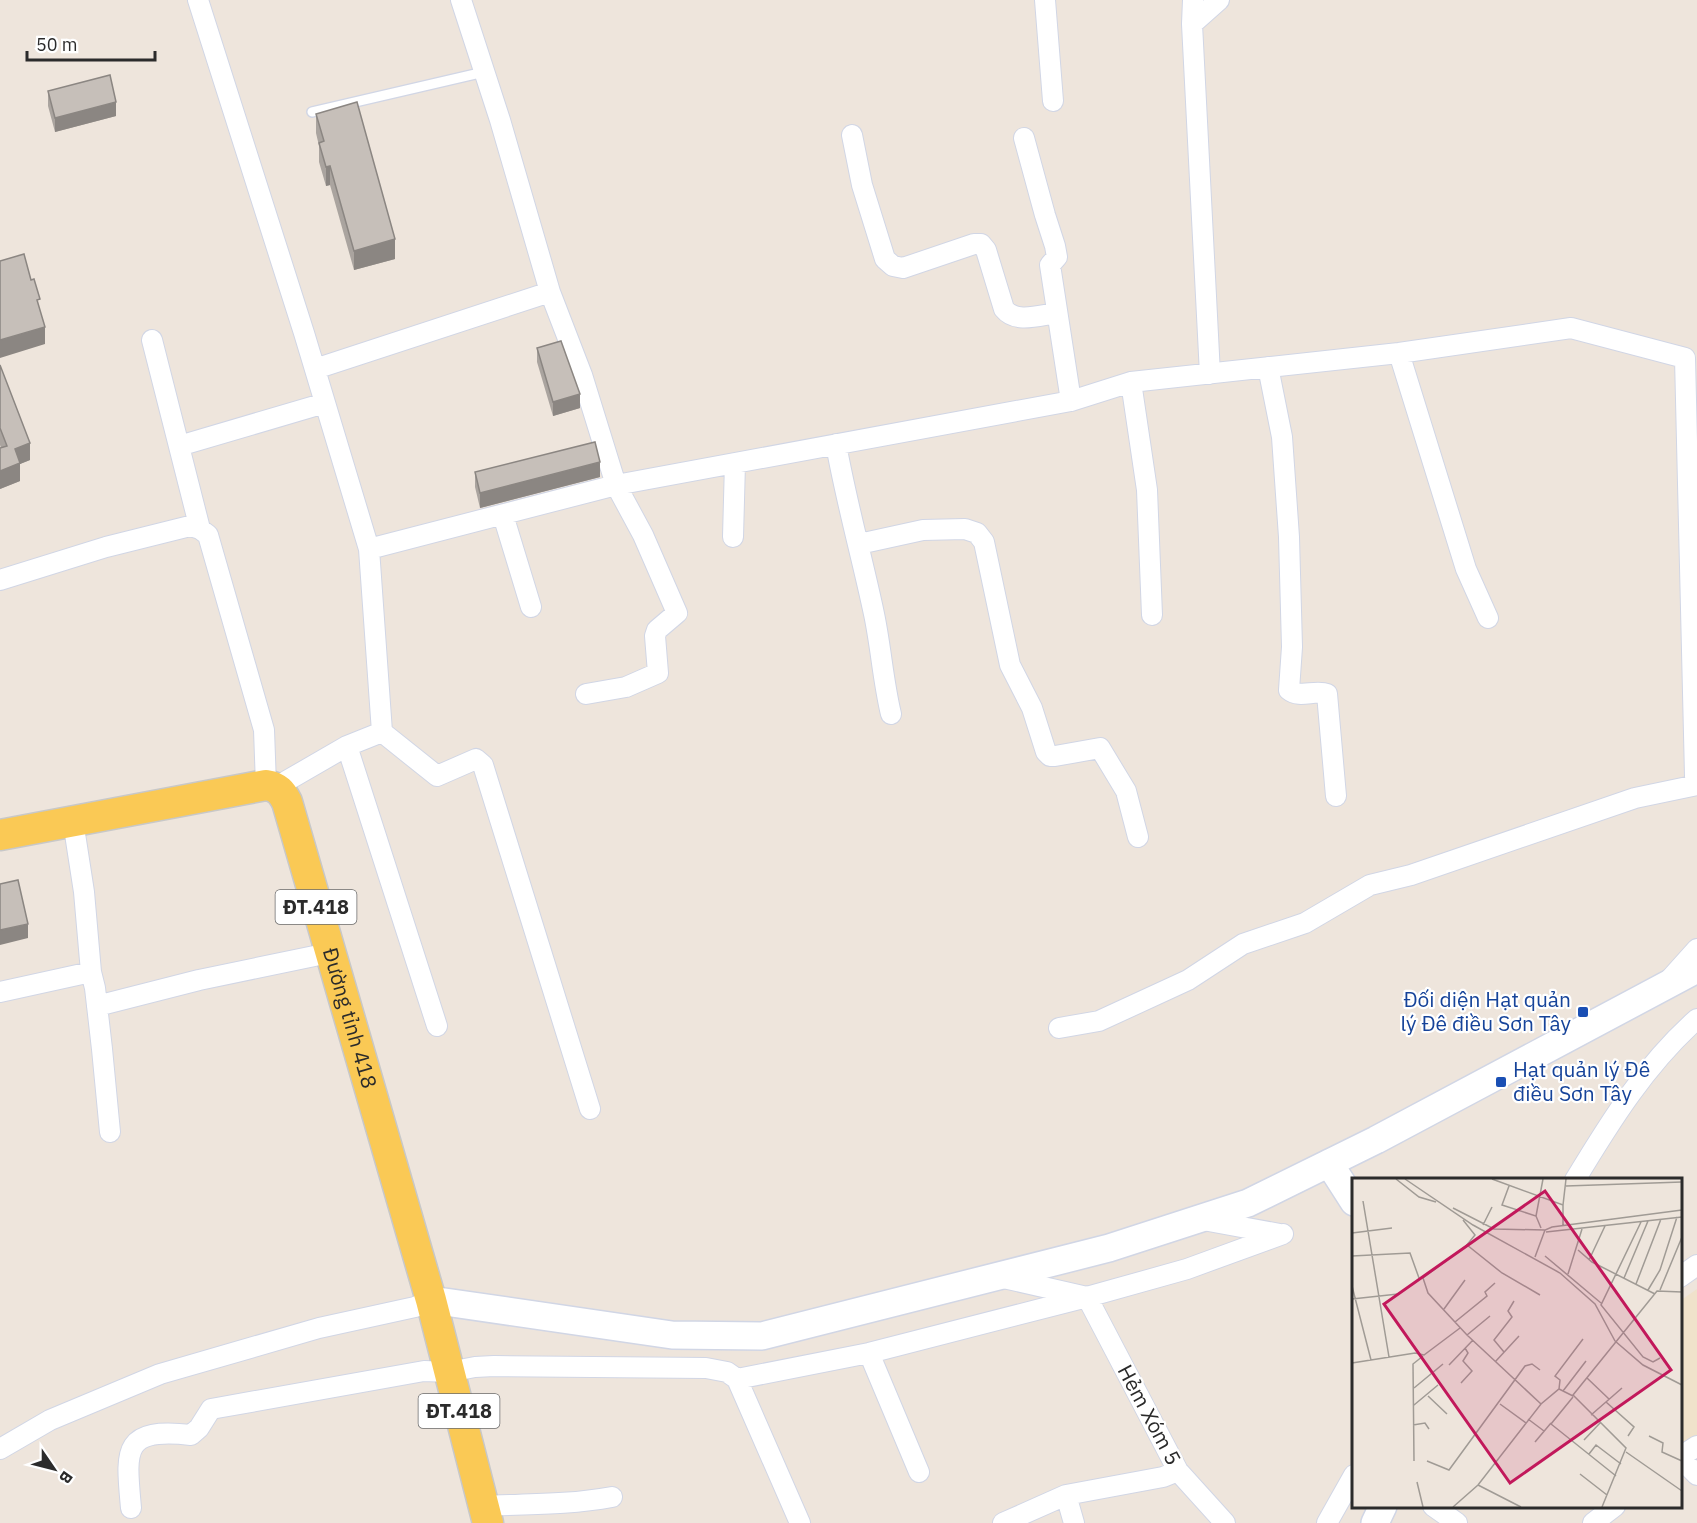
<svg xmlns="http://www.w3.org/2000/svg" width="1697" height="1523" font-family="'IBM Plex Sans',sans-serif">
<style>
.education{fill:#f0e2cb}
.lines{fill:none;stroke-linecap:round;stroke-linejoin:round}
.lane-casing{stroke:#d1d6e5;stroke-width:12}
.street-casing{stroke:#d1d6e5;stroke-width:22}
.secondary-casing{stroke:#d1d6e5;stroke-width:30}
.primary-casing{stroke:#c8c8c8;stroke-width:33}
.lane{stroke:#fff;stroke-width:9}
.street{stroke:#fff;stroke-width:20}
.secondary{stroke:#fff;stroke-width:27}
.primary{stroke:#fac955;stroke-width:30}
.wall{fill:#aaa49f}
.shaded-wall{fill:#8b8682}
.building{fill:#c6bfb9;stroke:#8b8682;stroke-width:1.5}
.transit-dot{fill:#1a4fb4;stroke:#fff;stroke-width:2}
.labels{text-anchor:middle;stroke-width:4.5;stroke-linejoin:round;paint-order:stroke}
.shield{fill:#fff;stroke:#6b6b6b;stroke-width:1.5}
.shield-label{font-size:20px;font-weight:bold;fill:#2b2b2b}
.transit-label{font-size:21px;fill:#164399;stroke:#fff;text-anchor:end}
.street-label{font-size:21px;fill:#2b2b2b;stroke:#fff}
.inset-road{fill:none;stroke:#a09b95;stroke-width:1.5}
.view{fill:#c2185b;fill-opacity:0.15;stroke:#c2185b;stroke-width:3}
.inset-edge{fill:none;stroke:#2b2b2b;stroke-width:3}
</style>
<rect width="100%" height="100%" fill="#eee5dc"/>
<path class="education" d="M1697 1289V1444L1680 1456V1301Z"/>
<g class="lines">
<defs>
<path id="lane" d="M312 112 484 72"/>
<path id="street" d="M198 0 304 333 369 549 382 732 347 746 276 787
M461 0 500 120 550 292 582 375 616 485 643 535 677 613 657 630 655 636 658 673 626 687 586 694
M1045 0 1053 101
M1192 24 1193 0
M852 135 862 185 885 259 893 266 903 268 974 244H981L986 250 1004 309C1016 324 1040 315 1057 313
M1024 138 1045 215 1055 246 1057 257 1050 265 1071 401
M152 340 200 529
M1399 353 1466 569 1488 618
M1268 367 1282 437 1289 537 1292 647 1289 690C1300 699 1315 689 1327 694L1336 796
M315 369 550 292
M1210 374 1192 24 1219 0
M1131 382 1147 490 1152 615
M836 444C846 501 862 557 874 614 881 647 883 681 891 714
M179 446 325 403
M503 515 531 607
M733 537 735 463
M859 544 923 530 965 529 977 533 984 542 1010 665 1032 708 1046 752 1050 756H1055L1100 748 1126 791 1138 837
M369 549 616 485 1071 401 1131 382 1399 353 1571 328 1685 358 1695 776 1697 781
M0 580 106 547 190 526 200 529 208 535 264 730 266 785
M382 732 437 776 476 759 483 765 590 1109
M347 746 437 1026
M73 821 84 892 91 972 95 988 102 1049 110 1132
M1671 978 1697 949
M0 992 91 972
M97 1006 199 980 329 953
M1059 1028 1099 1021 1188 980 1243 944 1305 923 1370 885 1411 875 1635 798 1697 785
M1575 1180C1610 1122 1646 1064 1697 1019
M1203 1220 1280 1234
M999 1277 1087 1297 1178 1471 1225 1523
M1680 1277 1697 1265
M869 1353 919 1472
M737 1379 869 1353 1087 1297 1187 1269 1283 1234
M0 1449 50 1420 160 1374 319 1328 415 1307 431 1300
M1680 1457 1697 1446
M1680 1458 1697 1475
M1066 1495 1074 1523
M483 1506C526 1504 569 1505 612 1497
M1433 1506 1457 1523
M131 1508C126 1451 121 1427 191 1435L199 1428 211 1409 424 1371 449 1372 475 1367 494 1366 706 1368 727 1372 737 1379 800 1523
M1003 1523 1066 1495 1163 1477 1178 1471
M1327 1523 1354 1475
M1593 1523 1615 1506"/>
<path id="secondary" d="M1329 1163 1354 1202
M431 1300 672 1335 762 1336 1109 1248 1248 1203 1376 1140 1697 969
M1375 1523 1383 1506"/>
<g id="primary">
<path id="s1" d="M0 835 266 785C278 787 282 792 287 802L431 1300 488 1523"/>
</g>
</defs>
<use href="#lane" class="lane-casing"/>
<use href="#street" class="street-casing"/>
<use href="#secondary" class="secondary-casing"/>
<use href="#primary" class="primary-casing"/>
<use href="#lane" class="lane"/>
<use href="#street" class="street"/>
<use href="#secondary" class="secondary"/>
<use href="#primary" class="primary"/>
</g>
<path class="wall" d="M48 91 116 116 55 132 48 106Z
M316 114 395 259 354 270 330 185 326 186 319 162V146L316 133Z
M537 348 580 408 553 416 537 362Z
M0 365 30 460 20 464V481L0 489V448H1L0 445Z
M475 472 600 477 480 508 475 487Z"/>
<path class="shaded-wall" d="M116 102V116L55 132V118Z
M330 166V185L326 186V167Z
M395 239V259L354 270V251Z
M45 327V344L0 358V340Z
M580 394V408L553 416V402Z
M30 443V460L20 464V481L0 489V471L15 449Z
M600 462V477L480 508V493Z
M28 924V938L0 945V930Z"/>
<path class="building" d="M110 75 116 102 55 118 48 91Z
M357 102 395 239 354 251 330 166 326 167 319 143 324 141 316 114Z
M24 254 31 280 34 279 40 299 37 300 45 327 0 340V261Z
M561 341 580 394 553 402 537 348Z
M0 365 30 443 15 449 20 463 0 471V448L7 446 0 428Z
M595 442 600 462 480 493 475 472Z
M18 880 28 924 0 930V884Z"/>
<g class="transit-dot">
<rect x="1577" y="1006" width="12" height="12" rx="3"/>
<rect x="1495" y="1076" width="12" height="12" rx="3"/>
</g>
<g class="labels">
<g class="shield">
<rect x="275.5" y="890" width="81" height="34" rx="4.5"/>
<rect x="418.5" y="1394" width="81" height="34" rx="4.5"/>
</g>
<g class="shield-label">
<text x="316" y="914">ĐT.418</text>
<text x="459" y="1418">ĐT.418</text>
</g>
<g class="transit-label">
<text x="1571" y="1007">Đối diện Hạt quản<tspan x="1571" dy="24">lý Đê điều Sơn Tây</tspan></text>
<text x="1513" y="1077" text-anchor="start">Hạt quản lý Đê<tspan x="1513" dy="24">điều Sơn Tây</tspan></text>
</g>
<g class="street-label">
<text dy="7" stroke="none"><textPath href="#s1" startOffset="524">Đường tỉnh 418</textPath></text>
<text transform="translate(1149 1415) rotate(62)" y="7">Hẻm Xóm 5</text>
</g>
</g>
<g transform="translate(1352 1178)">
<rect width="330" height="330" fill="#eee5dc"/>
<path class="inset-road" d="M44 1 67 19 84 24M53 1 121 47 208 95 243 126 263 163M140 1 211 27 214 1M157 8 150 27 184 38 189 50M214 8 330 4M11 23 37 179M101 30 142 51 193 52M184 38 191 1M111 42 123 57 114 68 71 100 76 115 115 157 189 226M289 44 249 127 291 179 301 184 308 180M131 47 140 29M211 47V27M194 54 330 39M0 55 40 50M115 67 150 95 188 117M226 72 240 84 303 116M0 78 58 75 67 100M193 78 249 125M183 79 193 52 200 49 330 32M237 82 253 48M216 96 230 51M272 100 296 43M284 106 309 41M0 108 19 182M296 112 308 92 325 39M308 112 330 59M0 121 46 116M92 131 113 102M103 144 135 118 133 114 143 105M115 157 138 138M263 163 291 187 330 207M152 174 142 162 160 139 156 133 162 123M143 184 167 158M0 185 63 175 72 177 108 150M97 187 121 162M235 200 257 221M109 205 120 193 111 183 116 175 113 170M62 210 91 186M207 211 208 202 203 198 231 161M211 213 234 183M76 218 95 236M221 219 199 246 264 298M254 224 282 249 276 258M148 226 174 245M62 227 86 207M239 237 270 210M176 241 192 253M61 247 73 245 77 251M297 258 311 265 310 274 330 283M232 262 248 245M183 264 199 245M274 274 330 313M237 276 244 267 269 286M62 283 61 186 71 178M75 283 97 292 173 188 180 186 188 192M228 296 255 317M65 304 71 329M126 307 169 329M101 329 126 307 189 226 207 211 221 218M250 329 274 270 221 217 305 113 330 114"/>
<path class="view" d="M193 13 319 192 158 305 32 126Z"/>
<rect width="330" height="330" class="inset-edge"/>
</g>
<g transform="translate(54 1469) rotate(125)" stroke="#ffffff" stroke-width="4.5" paint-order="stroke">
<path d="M0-4.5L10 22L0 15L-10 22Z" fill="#2b2b2b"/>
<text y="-9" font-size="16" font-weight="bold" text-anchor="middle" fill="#2b2b2b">B</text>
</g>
<path d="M27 51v9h128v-9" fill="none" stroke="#2b2b2b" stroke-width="3"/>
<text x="36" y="51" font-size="18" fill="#2b2b2b" stroke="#ffffff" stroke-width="4.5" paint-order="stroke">50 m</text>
</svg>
